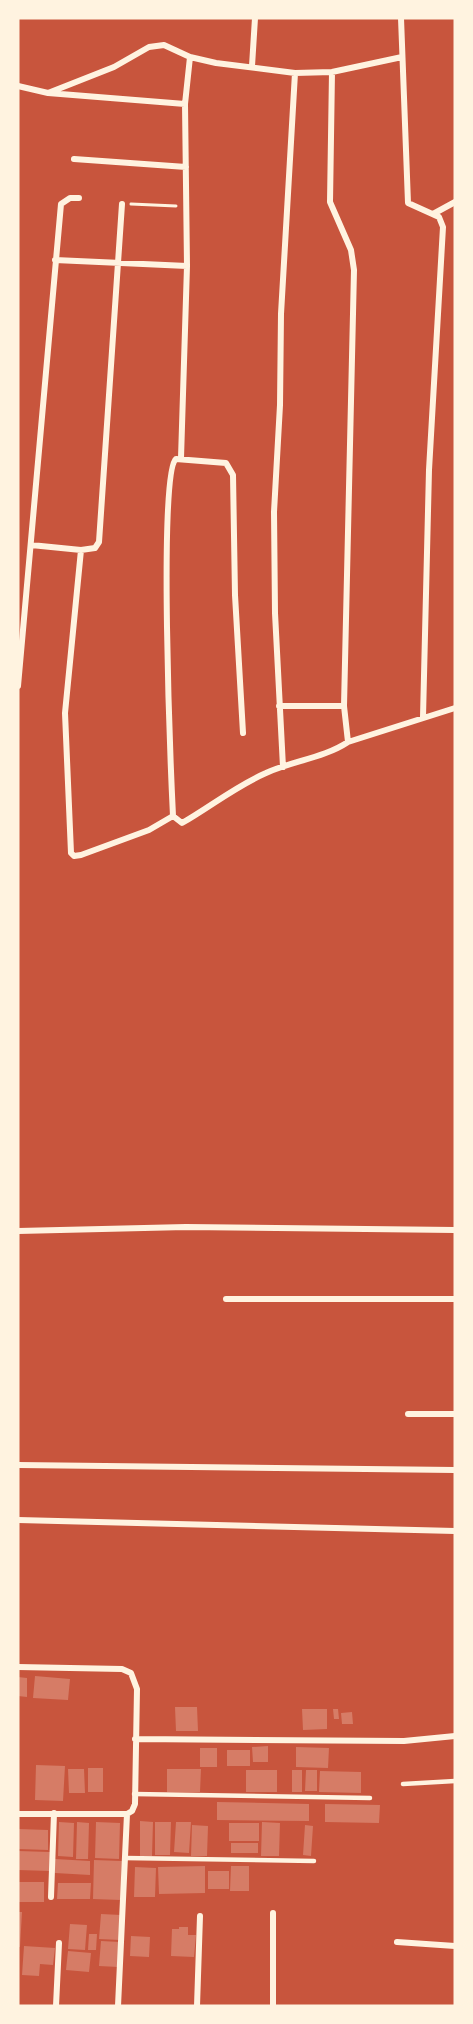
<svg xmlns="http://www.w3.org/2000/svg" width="473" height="2024" font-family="'Sofia Sans Condensed',sans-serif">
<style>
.building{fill:#d67c66}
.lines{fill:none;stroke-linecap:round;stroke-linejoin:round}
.path{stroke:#fff3e0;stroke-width:3}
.service{stroke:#fff3e0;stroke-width:4.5}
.minor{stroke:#fff3e0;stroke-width:6}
</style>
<rect width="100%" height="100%" fill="#c8553d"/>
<path class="building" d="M35 1676 70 1679 68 1700 33 1698Z
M18 1677 27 1678V1697L18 1696Z
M175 1707H197L198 1731H176Z
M302 1709H327V1729L303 1730Z
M333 1709H338L339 1719H334Z
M352 1712 353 1724H342L341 1713Z
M268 1746V1762H253L252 1747Z
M296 1747 329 1748 328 1768 296 1767Z
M200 1748H217V1767H200Z
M227 1750H250V1766H227Z
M36 1765 65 1766 63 1801 35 1800Z
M88 1768H103V1792H88Z
M68 1769H84L85 1793H69Z
M167 1769H201L200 1792H167Z
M246 1770H277V1792H246Z
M292 1770H302V1792H292Z
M306 1770H317V1791H305Z
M320 1771 361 1772V1793L319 1792Z
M217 1802 309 1804V1821L217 1820Z
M325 1804 380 1805 379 1823 325 1822Z
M140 1821 153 1822 152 1856H140Z
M59 1822 74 1823 73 1857 58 1856Z
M77 1822 89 1823 88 1859H76Z
M96 1822 120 1823 119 1859 95 1858Z
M155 1822H171L170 1855H155Z
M176 1822H191L189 1853 174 1852Z
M262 1822 280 1823 279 1856H261Z
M229 1823H259V1841H229Z
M192 1825 208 1826 207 1856H191Z
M305 1825 313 1826 311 1856 303 1855Z
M18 1829 48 1830V1850L18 1849Z
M231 1843H258V1853H231Z
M18 1851 50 1852V1871L18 1870Z
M55 1859 90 1861V1875L55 1873Z
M94 1860 122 1861 121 1900 93 1899Z
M205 1866V1893L159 1894 158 1867Z
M231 1866H249V1891H230Z
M135 1867 156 1868 155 1897H134Z
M208 1871H229V1889H208Z
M18 1882H44V1902H18Z
M58 1883H91L90 1899H57Z
M18 1912H22L20 1947H18Z
M101 1914 121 1915 120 1940 99 1939Z
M70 1924 87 1925 85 1950 68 1949Z
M179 1927H188V1935H196L194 1957 171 1956 172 1929H179Z
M89 1934H97L96 1950H88Z
M131 1936 150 1937 149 1957 130 1956Z
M101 1941 120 1942 118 1967 99 1966Z
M24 1946 55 1948 53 1965 40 1964 39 1976 22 1975Z
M68 1951 91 1953 89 1972 66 1970Z"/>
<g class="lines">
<path class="path" d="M131 204 176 206"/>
<path class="service" d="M403 1784 455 1781
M134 1794 370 1798
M125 1858 314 1861"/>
<path class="minor" d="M401 18 408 203 439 217 443 227 429 470 423 717
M252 66 255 18
M332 72 330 202 351 250 354 270 344 706 348 742
M18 86 48 93 185 104
M48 93 114 67 149 47 164 45 190 57 216 63 295 73 332 72 402 57
M74 159 186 167
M433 214 455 202
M55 260 187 266
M181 458 187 266 185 104 190 57
M31 545 81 550 95 548 99 542 122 204
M81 550 65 713 71 853 74 856 81 855 149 830 173 816
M18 686 61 204 70 198H79
M279 706H344
M243 733 235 595 233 475 226 463 176 459C158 472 171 775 173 816L182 823C210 807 236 786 266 773 292 761 324 758 348 742L455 708
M283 767 275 613 274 512 280 405 281 314 295 73
M18 1231 186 1227 455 1230
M226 1299H455
M408 1414H455
M18 1465 455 1470
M18 1520 455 1531
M18 1667 122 1669 131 1673 137 1689 135 1804 132 1811 127 1814
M135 1739 404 1741 455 1736
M18 1814H127
M51 1897 54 1813
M397 1942 455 1946
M56 2006 59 1943
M118 2006 127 1814
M197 2006 200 1916
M273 2006V1913"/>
</g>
<rect width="473" height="2024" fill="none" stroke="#fff3e0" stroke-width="39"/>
</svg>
